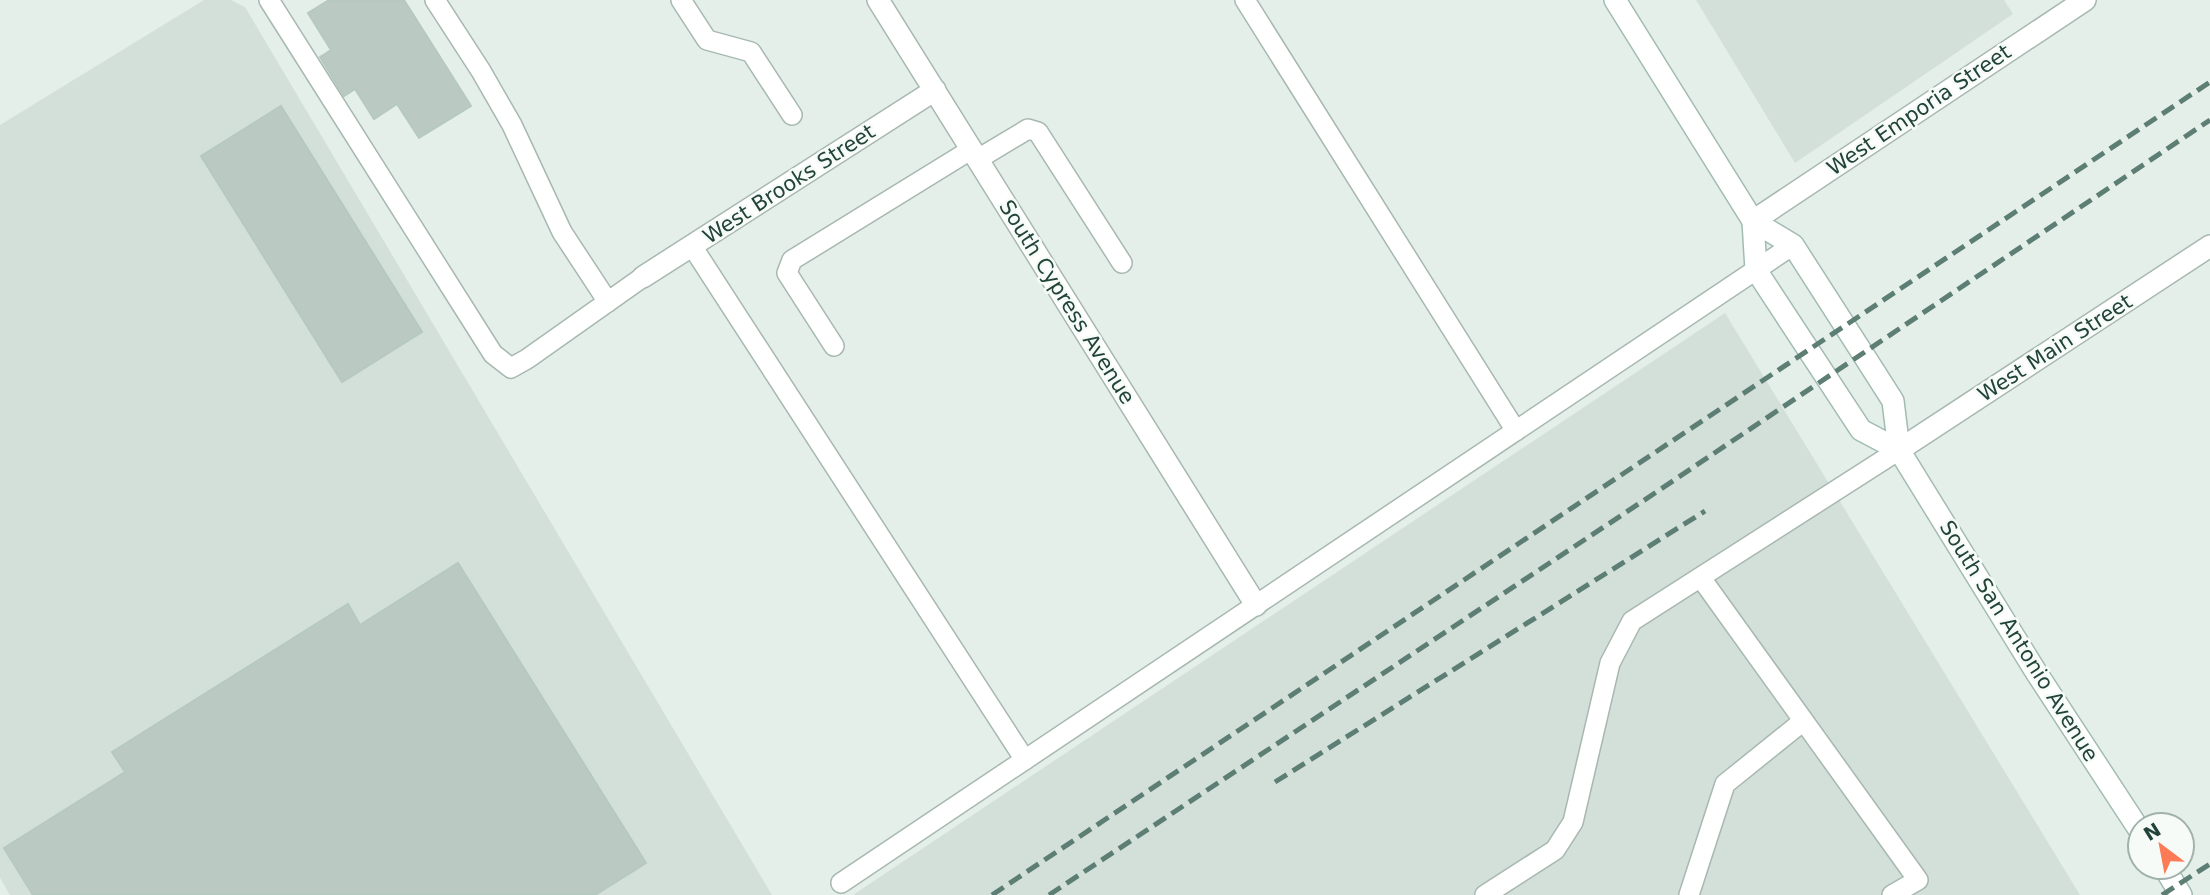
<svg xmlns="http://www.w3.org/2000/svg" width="2210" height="895" font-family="'DejaVu Sans',sans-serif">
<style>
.built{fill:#d3dfd9}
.building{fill:#bacac3;stroke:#b6c9c1;stroke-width:2}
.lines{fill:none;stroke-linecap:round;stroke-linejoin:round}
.lane-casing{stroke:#a7b8b1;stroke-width:22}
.street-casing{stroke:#a7b8b1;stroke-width:24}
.secondary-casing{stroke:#a2bcb2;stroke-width:24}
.lane{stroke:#fff;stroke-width:19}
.street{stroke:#fff;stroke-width:21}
.secondary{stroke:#fff;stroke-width:21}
.rail{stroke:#5d7e74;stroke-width:5;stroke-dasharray:14 7;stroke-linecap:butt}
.labels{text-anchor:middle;stroke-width:5;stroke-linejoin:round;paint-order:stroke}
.street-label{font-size:21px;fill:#224339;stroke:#f6fbf8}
</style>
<rect width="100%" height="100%" fill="#e5efea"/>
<path class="built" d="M204 0H231L245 7 772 895H10L0 878V125Z
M1696 0H2004L2013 14 1795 163Z
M1725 313 2080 895H853Z"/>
<path class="building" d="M329 0H404L471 106 419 138 397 104 374 119 355 89 344 96 320 57 331 50 308 13Z
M281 106 422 332 342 382 201 156Z
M458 563 646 863 595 895H33L4 848 125 772 112 752 348 604 360 625Z"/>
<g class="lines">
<defs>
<path id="lane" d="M269 0 493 354 511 368 527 359 643 277
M435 0 481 71 512 125 562 232 608 302
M681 0 707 40 751 52 792 115
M1245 0 1516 431
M978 159 1028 129 1038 132 1122 263
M692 246 1025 760
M834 346 787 273 792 260 972 149
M1701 578 1918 880 1892 895
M841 883 1793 245
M1485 895 1555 850 1573 822 1610 663 1632 621 1899 450
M1689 895 1725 784 1802 722"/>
<path id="street" d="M878 0 1256 605
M1753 221 2085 0
M643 277 935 90
M1899 450 2210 246"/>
<path id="secondary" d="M1615 0 1753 221 1793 245 1863 354 1893 401 1899 450 2036 672 2140 831
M1753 221 1756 270 1861 430 1899 450
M2164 867 2181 895"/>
</defs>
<use href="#lane" class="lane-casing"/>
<use href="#street" class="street-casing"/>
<use href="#secondary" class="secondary-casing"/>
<use href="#lane" class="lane"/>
<use href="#street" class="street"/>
<use href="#secondary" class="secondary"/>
<path class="rail" d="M1275 782 1705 511
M992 895 2210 82
M1049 895 1643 501 2210 120
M2162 895 2210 864"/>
</g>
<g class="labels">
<g class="street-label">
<text transform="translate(1919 110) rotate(-34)" y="7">West Emporia Street</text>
<text transform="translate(789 184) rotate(-33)" y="7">West Brooks Street</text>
<text transform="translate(1067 302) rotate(58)" y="7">South Cypress Avenue</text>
<text transform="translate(2055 348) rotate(-33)" y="7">West Main Street</text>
<text transform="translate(2019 641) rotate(58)" y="7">South San Antonio Avenue</text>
</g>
</g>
<g transform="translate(2161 846) rotate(328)"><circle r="33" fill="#f6fbf8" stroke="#a1b1ac" stroke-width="2"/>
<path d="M0-5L12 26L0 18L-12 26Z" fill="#fc7a55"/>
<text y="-10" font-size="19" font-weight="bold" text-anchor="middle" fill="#224339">N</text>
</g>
</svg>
